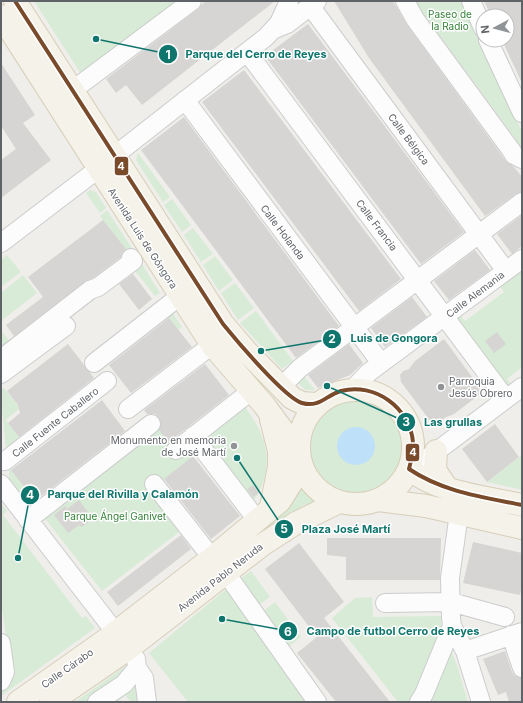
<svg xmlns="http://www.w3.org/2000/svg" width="523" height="703" font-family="Inter,sans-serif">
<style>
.green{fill:#d8ebd6}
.water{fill:#bfe0f9}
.building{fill:#d6d5d3}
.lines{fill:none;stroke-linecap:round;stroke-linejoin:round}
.minor-casing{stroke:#cbcccc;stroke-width:20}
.major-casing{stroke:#d7ceb8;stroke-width:24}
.minor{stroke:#fdfcfc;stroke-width:18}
.major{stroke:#f4f2e9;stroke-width:22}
.bus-1-casing{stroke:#fff;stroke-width:7}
.bus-1{stroke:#7a4b2a;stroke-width:4}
.poi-dot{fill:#919496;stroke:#fff;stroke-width:1.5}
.labels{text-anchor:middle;stroke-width:3;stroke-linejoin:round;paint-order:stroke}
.park-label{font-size:10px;fill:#348238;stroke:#fff}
.street-label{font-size:10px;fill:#5f6368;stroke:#fff}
.poi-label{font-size:10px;fill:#5f6368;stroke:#fff;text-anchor:start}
.leader{fill:none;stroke:#0f766e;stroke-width:1.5}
.callout-dot{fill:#0f766e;stroke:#fff;stroke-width:1.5}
.mark-label{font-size:12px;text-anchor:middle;font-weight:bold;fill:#fff}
.callout-label{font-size:11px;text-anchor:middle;font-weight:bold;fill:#0f766e;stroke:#fff;stroke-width:3;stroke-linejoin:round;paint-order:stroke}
.line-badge{stroke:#fff;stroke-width:1.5}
.badge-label{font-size:11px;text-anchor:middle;font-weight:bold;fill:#fff}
</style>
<rect width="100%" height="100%" fill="#efeeea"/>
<path class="green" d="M34 1H185L83 77Z
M414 1H461L522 132V153L512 142 516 139Z
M138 153 170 197 163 202 136 160Z
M90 190 96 192 106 208 100 213 86 193Z
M172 199 191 225 182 232 164 205Z
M107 210 135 253 131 256 100 216Z
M193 228 213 254 201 262 184 235Z
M7 255 21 272 1 287V260Z
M215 256 233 280 219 291 203 265Z
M140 261 160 293 155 296 132 267Z
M522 267V367L507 379 513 387 509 389 455 316 458 313 465 321 504 292 498 283Z
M23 275 37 293 1 321V293Z
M235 283 254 308 238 320 221 293Z
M169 308 182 327 178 330 164 312Z
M256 311 293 361 282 369 240 323Z
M1 330 14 347 1 357Z
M304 376 315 390H305L297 382Z
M4 388 20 408 6 420 21 440 6 451 1 396V391Z
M306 447a49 49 0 1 1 98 0a49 49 0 1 1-98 0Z
M241 402C268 435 278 469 250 506L200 436Z
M153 422 172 446 184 436 197 454 157 485 204 545 194 551 179 532 102 591 39 511Z
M522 455V490L487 482Z
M9 467 29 493 23 498 9 479Z
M300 483 306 492 317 502 304 505 294 511 137 624Z
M1 503 7 511 3 515 82 618 86 616 95 628 1 696V687L12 679 1 601Z
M251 571 270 597 256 607 237 581Z
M230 586 311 702H188L149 653Z
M372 597 373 617 441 616V640L412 702H398L332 618 355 598Z
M275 602 301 637 287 648 261 613Z
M448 644 457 665 468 702H423Z
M130 663V671L89 702H75Z
M139 679 142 702H131L125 695 118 702H111Z"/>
<path class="water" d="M337 446a19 19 0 1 1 38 0a19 19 0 1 1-38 0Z"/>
<path class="building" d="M205 1H275L142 105 126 85 116 93 106 79 198 9Z
M334 1H393L407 25 505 160 514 167 522 177V192L516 194 485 216 369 58Z
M484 1H522V83L502 40H507V16H491Z
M308 24 464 232 421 264 265 56Z
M1 63 35 115 23 123 51 160 1 198V160L16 149 1 126Z
M244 70 401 279 359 311 202 102Z
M184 117 339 326 296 358 141 150Z
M522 215V246L512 254 497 234Z
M103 220 126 249 121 257 93 278 84 282 14 336 6 325 43 297 28 277Z
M475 250 490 270 449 300 434 281Z
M133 274 152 299 139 310 119 284Z
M412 297 427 317 385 347 371 328Z
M169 318 192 347 131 393 109 365Z
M497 332 506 344 494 353 485 341Z
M444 339 483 392 454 414 444 418 442 421 437 424 431 422 401 382 400 375 403 371 409 369 415 361Z
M68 344 94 378 19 437 8 423 20 413 18 405 7 391Z
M349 344 363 363 350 375 318 388 308 375Z
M205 364 229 395 169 442 159 430 161 423 159 418 155 414H147L144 410Z
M102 400 125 431 35 501 11 470Z
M495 424 519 457 487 482 462 449Z
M193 456 240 516 211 539 164 479Z
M253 485 259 493 253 497 247 489Z
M79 500 93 519 82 527 79 525 68 533 54 515 65 506 67 509Z
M181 535 191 549 118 606 107 592Z
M327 538H441L440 580H346V557L327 555Z
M473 542 522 553V584L520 595 463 583Z
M299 543 344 602 324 618 390 702H336L297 653 317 637 265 569Z
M505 651 512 672 515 676 522 678V702H509L506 692 498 695 483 659Z"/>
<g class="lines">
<defs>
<path id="minor" d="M405 1 415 19 511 150 514 155 522 159
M471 1 483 28
M311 7 506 271
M275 29 287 24 317 1
M488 40 522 113
M247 52 506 399
M73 90 192 1
M185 100 381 363
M114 156 266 37 279 23 289 1
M1 243 98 169
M1 359 90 290 98 287 133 261 131 258
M94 363 180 296
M1 374 66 326
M281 387 300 368 522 202
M353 389 368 373 522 259
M128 409 212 345
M193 436 257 520
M176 450 251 391
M1 461H5L107 381
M411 461 425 460 522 387
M1 484 136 659 137 668 144 678 147 702
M154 484 212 558
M459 513 450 578 451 618 452 626 465 651 481 702
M28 520 151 424
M226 573 317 702
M385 603 451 602 505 617
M511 635 522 668
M1 643 5 672 1 681
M465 651 522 632
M97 702 124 684 137 668
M419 702 424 694 452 626"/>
<path id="major" d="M15 1 223 324 247 352 292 398 302 403 317 404
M1 16 212 345 264 405 298 451
M299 447a57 57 0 1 1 114 0a57 57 0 1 1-114 0Z
M271 419 279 451V467L271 507
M436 451 435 470 447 488
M409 469C438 493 486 497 522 505
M378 500 426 506 522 528
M18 702 107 639 212 558 280 501 292 482 300 459
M51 702 128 649 262 545 296 523 339 502"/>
</defs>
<use href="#minor" class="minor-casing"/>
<use href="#major" class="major-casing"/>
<use href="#minor" class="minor"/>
<use href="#major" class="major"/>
<defs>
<path id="bus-1" d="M15 1 223 324C236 340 285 398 302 403 320 408 326 395 341 391 375 382 410 408 413 442 414 451 411 460 409 469 443 492 483 497 522 505"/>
</defs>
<use href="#bus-1" class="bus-1-casing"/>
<use href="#bus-1" class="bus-1"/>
</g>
<g class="poi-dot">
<circle cx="441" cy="387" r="4"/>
<circle cx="234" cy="446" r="4"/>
</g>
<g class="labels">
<g class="park-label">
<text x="450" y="18">Paseo de<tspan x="450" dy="12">la Radio</tspan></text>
<text x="115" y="520">Parque Ángel Ganivet</text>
</g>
<g class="street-label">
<text transform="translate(409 139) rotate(53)" y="4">Calle Bélgica</text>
<text transform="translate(377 225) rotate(53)" y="4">Calle Francia</text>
<text transform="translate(283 232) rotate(53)" y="4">Calle Holanda</text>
<text transform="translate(143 238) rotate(57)" y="4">Avenida Luis de Góngora</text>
<text transform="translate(475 294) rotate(-37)" y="4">Calle Alemania</text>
<text transform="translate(55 422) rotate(-38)" y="4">Calle Fuente Caballero</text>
<text transform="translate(220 577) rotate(-38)" y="4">Avenida Pablo Neruda</text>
<text transform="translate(67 668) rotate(-35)" y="4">Calle Cárabo</text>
</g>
<g class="poi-label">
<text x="449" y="385">Parroquia<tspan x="449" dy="12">Jesús Obrero</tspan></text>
<text x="226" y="444" text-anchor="end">Monumento en memoria<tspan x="226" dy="12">de José Martí</tspan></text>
</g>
</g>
<path class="leader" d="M96 39L168 54M261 351L332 339M327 386L406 422M18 558L30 495M237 458L284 529M222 619L288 631"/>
<g class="callout-dot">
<circle cx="96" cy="39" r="4"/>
<circle cx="261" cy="351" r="4"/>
<circle cx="327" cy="386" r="4"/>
<circle cx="18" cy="558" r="4"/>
<circle cx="237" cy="458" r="4"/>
<circle cx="222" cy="619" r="4"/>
<circle cx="168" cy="54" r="10"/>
<circle cx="332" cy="339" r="10"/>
<circle cx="406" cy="422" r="10"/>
<circle cx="30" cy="495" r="10"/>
<circle cx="284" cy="529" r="10"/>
<circle cx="288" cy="631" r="10"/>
</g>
<g class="mark-label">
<text x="168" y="59">1</text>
<text x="332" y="343">2</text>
<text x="406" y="426">3</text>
<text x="30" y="499">4</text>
<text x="284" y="533">5</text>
<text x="288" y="636">6</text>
</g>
<g class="callout-label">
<text x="256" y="58">Parque del Cerro de Reyes</text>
<text x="394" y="342">Luis de Gongora</text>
<text x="453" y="426">Las grullas</text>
<text x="123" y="498">Parque del Rivilla y Calamón</text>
<text x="346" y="533">Plaza José Martí</text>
<text x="393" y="635">Campo de futbol Cerro de Reyes</text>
</g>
<g class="line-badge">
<rect x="114" y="156" width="15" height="20" rx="4" fill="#7a4b2a"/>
<rect x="405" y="443" width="15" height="19" rx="4" fill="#7a4b2a"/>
</g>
<g class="badge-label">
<text x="121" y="170">4</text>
<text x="413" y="456">4</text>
</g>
<rect width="523" height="703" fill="none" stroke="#5f6368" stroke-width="4"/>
<g transform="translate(495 28) rotate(263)"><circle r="19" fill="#ffffff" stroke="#bfc1c3"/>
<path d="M0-3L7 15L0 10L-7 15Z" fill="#919496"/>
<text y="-6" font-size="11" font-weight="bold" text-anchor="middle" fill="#5f6368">N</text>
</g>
</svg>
